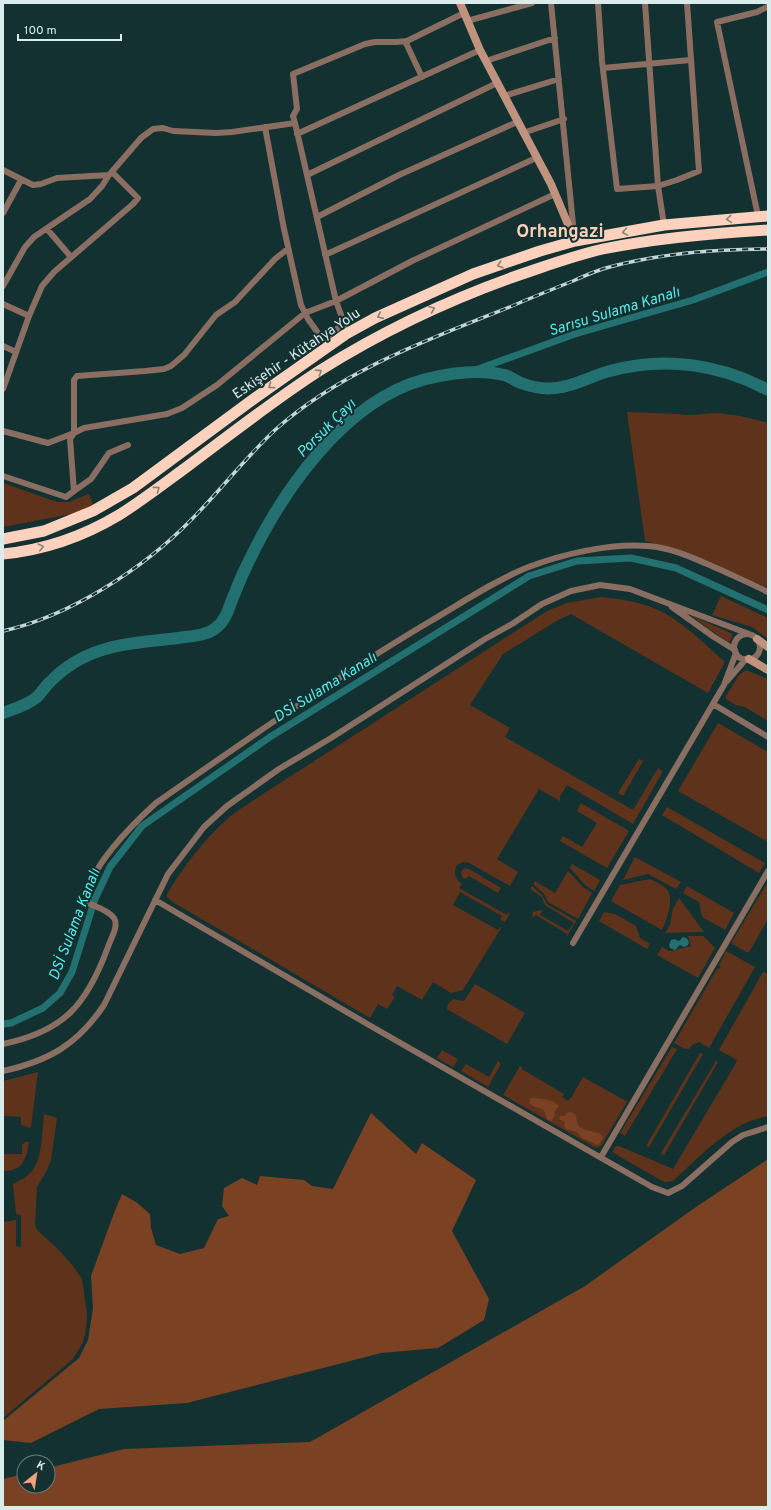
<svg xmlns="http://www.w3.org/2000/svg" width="771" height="1510" font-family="Overpass,sans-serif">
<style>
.green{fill:#5f331b}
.forest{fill:#7b4123}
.water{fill:#237070}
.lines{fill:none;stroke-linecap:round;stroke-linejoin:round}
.canal{stroke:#237070;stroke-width:7}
.river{stroke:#237070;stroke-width:12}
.street{stroke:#8a6e61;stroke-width:6}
.secondary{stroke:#c0937e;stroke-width:8}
.highway{stroke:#fcd2be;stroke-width:11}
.rail-casing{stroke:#c3d5d5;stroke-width:3.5}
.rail{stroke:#133131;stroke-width:2;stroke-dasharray:6;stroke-linecap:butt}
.oneway{stroke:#888278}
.labels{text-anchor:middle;stroke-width:4;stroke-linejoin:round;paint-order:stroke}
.street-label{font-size:14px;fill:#daebeb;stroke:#133131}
.water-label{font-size:15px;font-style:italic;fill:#5beaea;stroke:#133131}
.district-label{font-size:18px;font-weight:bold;fill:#fed0ba;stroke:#133131}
</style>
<rect width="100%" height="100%" fill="#133131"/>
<path class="green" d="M627 412 679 414C692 417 704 413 716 413 734 414 751 418 768 423V588L684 551 645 541Z
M3 483 57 502H69L89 494 93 505 76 513 3 527Z
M721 596 768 618V639L752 627 712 615Z
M601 597C613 598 626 600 638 603 673 611 699 639 725 662L708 693 571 614 558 620 503 654 470 705 510 728 505 737 633 810 658 768 663 771 633 824 567 785 560 796V801L539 789 497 859 518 872 510 886 469 863 463 862 457 865C453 873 455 879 462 884L459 888 507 915 509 912 510 913 505 922 500 920 502 916 460 892 453 905 498 930 500 927 501 928 463 990 451 993 433 982 422 1000 397 986 392 995 395 997 387 1009 378 1004 370 1018 171 901 167 897V894C184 866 203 841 227 819 236 811 247 805 257 798L547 611 567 603Z
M690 615 733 634 729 643Z
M746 670 768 679V721L745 707 736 705 726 699V696L739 675Z
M718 723 768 752V842L678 791Z
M639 759 643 761 623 796 618 793Z
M581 803 629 831 607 868 560 841 563 836 582 847 597 823 577 811Z
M667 807 765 863 759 873 662 815Z
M635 857 681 882 676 889 648 874 623 880Z
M572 864 600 880 594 891 585 885 570 868Z
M464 868 469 869 501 888 498 893 469 876 465 879 462 877 461 872Z
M568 871 584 888 592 893 578 919 548 902 544 894 533 884 535 881 555 893Z
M650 879C656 882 664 885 668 891 674 900 666 922 662 930L611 901 620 885Z
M768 882V919L751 949 749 952H746L731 943Z
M532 886 542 895 547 904 576 921 566 938 567 934 536 915 532 918 533 912 541 910 542 911 540 915 568 931 574 923 545 905 542 897 530 889Z
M687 886 734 913 725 930 702 917 699 902 683 893Z
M679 898 704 932 665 933 670 925 673 908Z
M604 912 615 914 636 926 640 938 650 944 647 949 599 921Z
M688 936H703L715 948 698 978 657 955 662 947 670 951 691 946Z
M726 951 755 967 709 1048 699 1042 693 1044 689 1049H685L674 1043 717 969 720 968 719 965Z
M763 972 768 974V1116C760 1118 752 1120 745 1123 717 1137 695 1161 673 1181L665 1182 662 1181 612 1152 616 1146H619L673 1169 736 1063 737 1060 719 1050Z
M475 984 525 1013 507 1044 447 1009 448 1004 453 999 464 1001Z
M672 1047 677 1049 625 1136 620 1133Z
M442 1050 458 1059 453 1067 437 1058Z
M700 1053 703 1054 649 1147 646 1146Z
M498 1061 501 1064 488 1087 461 1071 466 1064 489 1077Z
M716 1061 718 1062 664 1155 661 1153Z
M520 1066 522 1067V1069L564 1094 562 1097 568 1101 570 1098H571L583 1077 626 1101 628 1100 601 1146 596 1148 503 1095Z
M38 1072 31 1127 30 1128 21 1125V1117L3 1116V1081Z
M44 1114 57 1118 51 1160 47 1170 37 1187 35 1226 38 1231 59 1250 73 1266 82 1279 87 1314 86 1329 83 1342 73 1359 3 1418V1222L16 1220V1246L21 1247V1215L16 1214 13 1184C19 1181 26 1178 31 1172 43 1159 42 1130 44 1114Z
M25 1142H29C26 1159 23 1171 3 1171V1154H22V1145Z"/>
<path class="forest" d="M531 1098C539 1098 554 1100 559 1106L554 1112 555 1115 552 1121 548 1120C545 1116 546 1113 543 1109L534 1107 529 1102Z
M571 1112 576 1115C577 1134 589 1128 602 1135L603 1138 598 1145 582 1138 577 1132 566 1129 564 1126 565 1122 559 1119 560 1116H564L567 1113Z
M371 1113 416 1154 422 1143 476 1180 452 1231 489 1299 484 1320 438 1348 381 1353 187 1403 99 1409 31 1443 3 1440V1421L79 1358 88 1340 93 1308 91 1276 114 1213 122 1194 136 1202 150 1214 151 1228 156 1245 180 1254 204 1248 218 1219 229 1216 222 1206 224 1188 242 1178 257 1185 260 1176 304 1180 312 1186 333 1189Z
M768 1159V1507H3V1479L24 1474V1486H48V1468L124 1449 310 1442 585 1286 696 1207Z"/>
<path class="water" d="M683 937C690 938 691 946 684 947L680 945 675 950 670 948 669 945 671 940 674 939 679 941Z"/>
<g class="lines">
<path class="canal" d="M467 373 575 334 693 300 768 272
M3 1024 11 1023 43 1008 60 993 72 972 95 899 110 867 142 826 270 737 529 576 577 561 631 558 676 568 768 610"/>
<path class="river" d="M3 713C14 709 28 705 37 697 41 693 45 687 49 683 65 666 86 654 109 648 131 642 155 641 178 638 191 636 207 636 217 627 227 619 229 606 234 595 238 585 242 575 247 565 281 493 344 400 426 379 450 373 480 369 504 375 510 376 515 381 521 383 534 388 548 390 562 387 579 384 594 375 610 371 664 356 720 364 768 390"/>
<path class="street" d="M551 3 574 234
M598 3 602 61 617 189 658 186 645 3
M467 21 532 3
M405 41 422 77
M486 61 555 38
M603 68 690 60
M504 96 559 79
M265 127 284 229 301 305 308 319 323 340 344 323
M523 133 564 119
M297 134 480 50
M3 170 33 185 41 184 57 178 109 175 141 138 153 129 163 128 173 131 216 133 232 132 295 123
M307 175 497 83
M3 213 21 180
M758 216 717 22 757 12 767 7
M317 217 399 175 517 122
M664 225 658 186 677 180 699 171 687 3
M47 229 71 257
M325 255 536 158
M3 286 25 247 34 237 90 199 102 186 109 175
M3 304 29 316 3 389
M29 316 42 286 54 272 133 204 138 198 112 172
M346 334 344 323 336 301 295 123 293 116 297 109 293 74 365 44 375 42H396L407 41 464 13
M3 346 16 352
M3 431 48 443 74 433V380L77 376 145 371 164 369 171 366 184 355 216 315 235 302 275 259 285 251 289 250
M3 476 66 497 74 491 70 439 74 433 84 428 167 414 182 408 217 385 305 313 336 301 412 261 555 194
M74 491 91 479 109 453 128 445
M672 607 714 637 735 650
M734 647a13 13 0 1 1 26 0a13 13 0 1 1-26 0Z
M727 681 746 659
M713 704 768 737
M155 900 369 1025 652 1187 668 1193 682 1186 732 1142 743 1135 768 1127
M573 943 724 685 736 653
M3 1044C65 1031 87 1004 108 947 111 938 119 926 114 918 108 910 96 907 88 903 81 874 136 821 156 803 246 740 335 678 429 622 460 604 492 582 526 568 562 554 610 543 648 546 674 548 697 560 721 570 736 577 752 584 768 592
M3 1071C49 1061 78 1044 104 1005L168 874 204 827 227 806 279 769 331 738 485 639 512 624 542 604 571 591 600 585 630 589 749 634
M601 1157 768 871"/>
<path class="secondary" d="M460 3 480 50 551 184 575 241
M757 639 768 647
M749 659 768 670"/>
<path class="highway" d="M3 539 44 531 93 511 133 488 255 398 346 334 375 318 473 274 540 251 575 241 664 225 768 216
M3 554C44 550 84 536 119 515 143 500 166 482 188 466 231 434 274 400 319 371 384 330 450 299 522 274 549 265 576 255 603 249 657 238 713 233 768 230"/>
<defs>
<path id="rail" d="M3 631C70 616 143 569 191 520 220 491 245 458 275 430 342 370 430 339 512 306 533 297 553 289 573 281 584 276 595 271 606 268 656 254 716 249 768 249"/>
</defs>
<use href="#rail" class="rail-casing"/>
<use href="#rail" class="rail"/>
</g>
<defs><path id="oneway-chevron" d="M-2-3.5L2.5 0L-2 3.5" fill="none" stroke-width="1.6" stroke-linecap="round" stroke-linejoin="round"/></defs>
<g class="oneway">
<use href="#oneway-chevron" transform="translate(729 219) rotate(175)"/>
<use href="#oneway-chevron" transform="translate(625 232) rotate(170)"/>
<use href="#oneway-chevron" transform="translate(500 265) rotate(161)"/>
<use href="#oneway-chevron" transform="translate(432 309) rotate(-23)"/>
<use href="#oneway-chevron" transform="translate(380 316) rotate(156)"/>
<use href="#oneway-chevron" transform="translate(319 372) rotate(-33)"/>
<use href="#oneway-chevron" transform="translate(271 386) rotate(144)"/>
<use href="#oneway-chevron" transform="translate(157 489) rotate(-36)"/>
<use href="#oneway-chevron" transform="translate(41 547) rotate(-13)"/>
</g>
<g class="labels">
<g class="street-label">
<text transform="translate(296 353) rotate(-34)" y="5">Eskişehir - Kütahya Yolu</text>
</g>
<g class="water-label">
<text transform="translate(614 311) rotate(-17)" y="5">Sarısu Sulama Kanalı</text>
<text transform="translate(326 428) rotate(-45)" y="5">Porsuk Çayı</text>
<text transform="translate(325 687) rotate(-32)" y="5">DSİ Sulama Kanalı</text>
<text transform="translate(74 924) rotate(-69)" y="5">DSİ Sulama Kanalı</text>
</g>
<g class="district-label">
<text x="560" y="237">Orhangazi</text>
</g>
</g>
<rect width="771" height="1510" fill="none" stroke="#daebeb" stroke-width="8"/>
<g transform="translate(36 1474) rotate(30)"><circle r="19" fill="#133131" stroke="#637b7b"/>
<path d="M0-3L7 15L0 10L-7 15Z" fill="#f0a27a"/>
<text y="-6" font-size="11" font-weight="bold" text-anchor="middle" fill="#daebeb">K</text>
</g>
<path d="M18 34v6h103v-6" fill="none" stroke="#daebeb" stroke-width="2"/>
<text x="24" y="34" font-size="12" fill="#daebeb" stroke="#133131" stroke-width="3" paint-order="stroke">100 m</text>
</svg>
